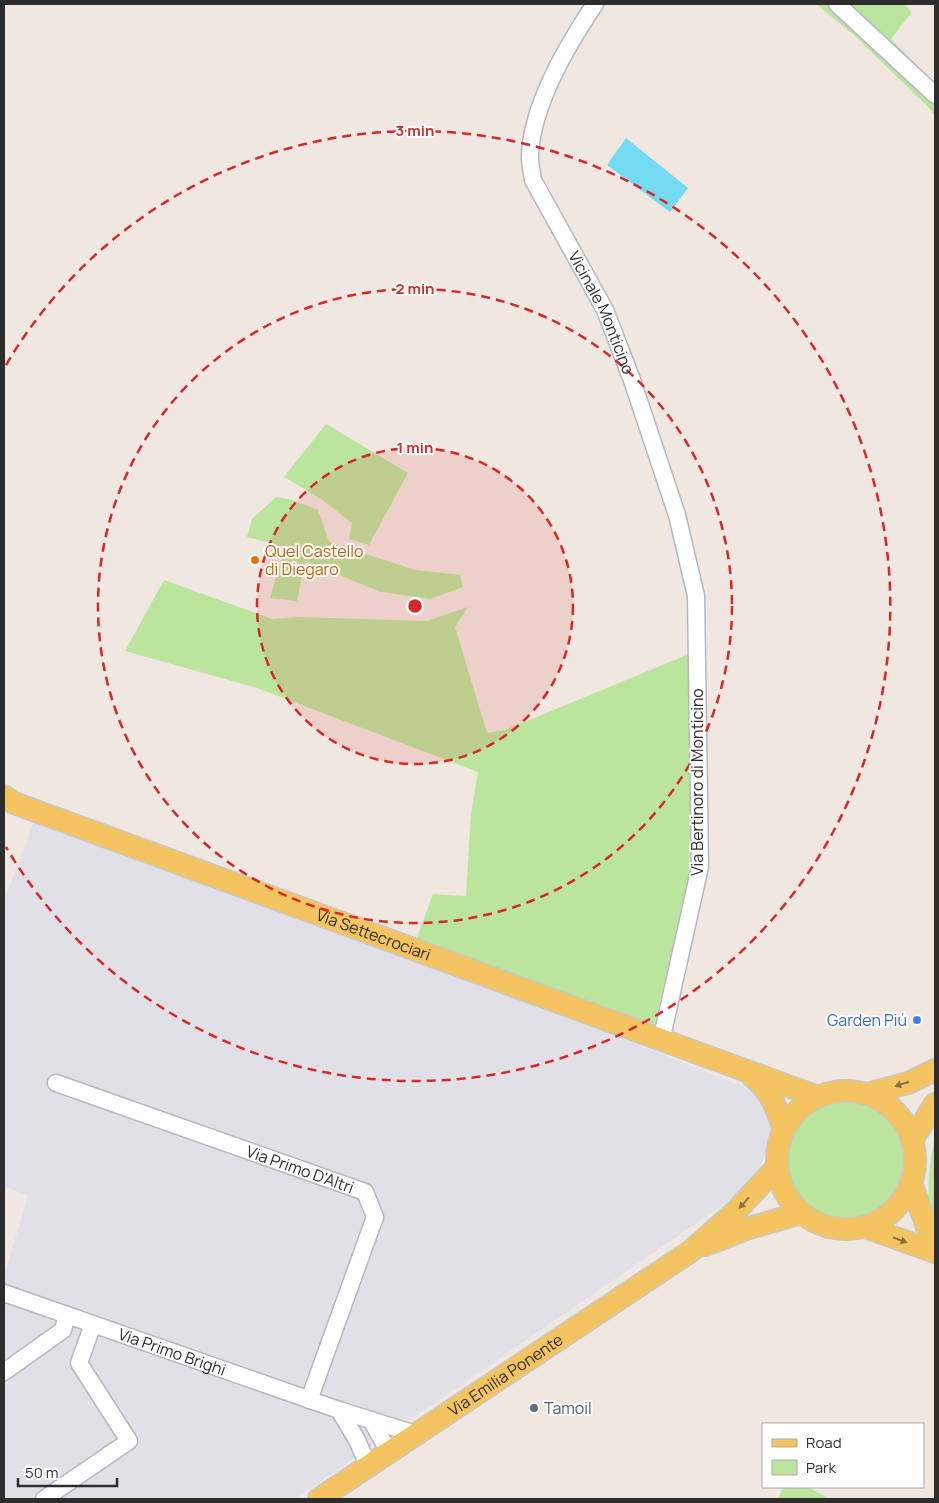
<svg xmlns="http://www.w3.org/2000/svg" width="939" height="1503" font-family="Manrope,sans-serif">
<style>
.industrial{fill:#e2e0e7}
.green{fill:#bbe59c}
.water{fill:#73daf1}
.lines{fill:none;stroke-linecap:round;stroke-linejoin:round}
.minor-casing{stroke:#b3b7c1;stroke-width:19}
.major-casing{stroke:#c8c8c8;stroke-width:24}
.minor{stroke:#fff;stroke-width:16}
.major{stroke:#f3c460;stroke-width:21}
.oneway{fill:#867144}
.ring{fill:none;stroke:#d62828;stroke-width:2.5;stroke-dasharray:9 6}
.food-dot{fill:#e8710a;stroke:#fff;stroke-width:2}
.shop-dot{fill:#3f7fe0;stroke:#fff;stroke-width:2}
.service-dot{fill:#5c6f8a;stroke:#fff;stroke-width:2}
.labels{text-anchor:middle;stroke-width:4;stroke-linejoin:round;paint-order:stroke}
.street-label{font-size:16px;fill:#2d2d2d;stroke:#fff}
.food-label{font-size:16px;fill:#c56008;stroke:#fff;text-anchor:start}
.shop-label{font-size:16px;fill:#366cbe;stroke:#fff;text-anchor:end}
.service-label{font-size:16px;fill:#4e5e75;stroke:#fff;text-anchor:start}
.centre{fill:#d62828;stroke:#fff;stroke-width:2.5}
.ring-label{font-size:15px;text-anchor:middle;font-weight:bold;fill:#d62828;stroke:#fff;stroke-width:4;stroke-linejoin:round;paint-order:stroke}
</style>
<rect width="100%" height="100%" fill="#efe7e0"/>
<path class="industrial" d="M34 822 596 1028 754 1091 771 1116 772 1137 761 1164 746 1189 295 1499H4V1276L28 1196 4 1186V900Z"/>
<path class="green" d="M816 4H904L912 12 891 39 935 84V116L929 108 854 35Z
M326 424 408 473 369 545 349 539 352 523 321 499 284 477Z
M276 497 289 499 318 510 329 542 415 570 460 575 463 587 430 599 381 592 305 561 297 601 270 598 285 547 247 537 252 519Z
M164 580 272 619 297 617 427 621 468 607 455 627 487 733 505 730 694 652 689 879 653 1030 415 943 433 894 466 896 471 814 478 772 257 688 125 651Z
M787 1160a59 59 0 1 1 118 0a59 59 0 1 1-118 0Z
M935 1136V1226C924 1199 929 1165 935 1136Z
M783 1487H808L830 1499H778Z"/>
<path class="water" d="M626 138 688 188 670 212 607 165Z"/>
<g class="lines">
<defs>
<g id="minor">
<path id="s1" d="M595 4C568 44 531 107 530 157 530 165 532 173 533 180L605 310 632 380 677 515 696 596 700 867 661 1041"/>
<path d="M837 4 935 95"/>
<path id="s2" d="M56 1083 365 1192 375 1217 309 1400"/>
<path id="s3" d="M4 1293 339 1410 415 1434"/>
<path d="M4 1372 63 1330 67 1315"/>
<path d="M339 1410 357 1440 368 1466"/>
<path d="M371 1420 389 1452"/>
<path d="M44 1499 129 1441 79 1363 93 1324"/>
</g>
<g id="major">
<path id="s4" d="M4 796 14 803 818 1097"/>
<path d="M752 1076C771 1090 776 1108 784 1129"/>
<circle cx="846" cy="1160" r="69"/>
<path d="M867 1094 908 1083 935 1070"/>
<path d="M912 1140 935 1104"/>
<path d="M911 1183 927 1227 935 1240"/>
<path d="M865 1227 935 1252"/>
<path d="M705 1245 746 1229 801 1213"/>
<path id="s5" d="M319 1499 691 1251 735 1212 777 1167"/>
</g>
</defs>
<use href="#minor" class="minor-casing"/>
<use href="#major" class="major-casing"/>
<use href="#minor" class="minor"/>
<use href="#major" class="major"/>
</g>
<defs><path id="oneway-solid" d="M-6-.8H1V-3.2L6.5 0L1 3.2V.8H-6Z" transform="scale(1.25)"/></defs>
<g class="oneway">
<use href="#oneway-solid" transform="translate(902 1084) rotate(163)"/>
<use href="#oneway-solid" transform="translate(744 1203) rotate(132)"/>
<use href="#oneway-solid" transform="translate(900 1240) rotate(20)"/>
</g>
<circle cx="415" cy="606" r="158" fill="#d62828" fill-opacity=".12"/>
<g class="ring">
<circle cx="415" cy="606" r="158"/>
<circle cx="415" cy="606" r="317"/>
<path d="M6 365A475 475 0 1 1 6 847"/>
</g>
<circle class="food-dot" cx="255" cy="560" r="5"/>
<circle class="shop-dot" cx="917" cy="1020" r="5"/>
<circle class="service-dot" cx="534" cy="1408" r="5"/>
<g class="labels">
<g class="street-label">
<text dy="6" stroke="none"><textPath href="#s1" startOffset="341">Vicinale Monticino</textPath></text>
<text transform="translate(697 782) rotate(-90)" y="6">Via Bertinoro di Monticino</text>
<text dy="6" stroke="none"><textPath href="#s4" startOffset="395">Via Settecrociari</textPath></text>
<text dy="6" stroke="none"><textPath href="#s2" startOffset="259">Via Primo D'Altri</textPath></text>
<text dy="6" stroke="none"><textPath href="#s3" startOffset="178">Via Primo Brighi</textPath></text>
<text dy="6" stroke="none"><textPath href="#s5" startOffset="224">Via Emilia Ponente</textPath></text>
</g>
<g class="food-label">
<text x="265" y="557">Quel Castello<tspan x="265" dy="18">di Diegaro</tspan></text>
</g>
<g class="shop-label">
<text x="907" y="1026">Garden Piú</text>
</g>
<g class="service-label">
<text x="544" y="1414">Tamoil</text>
</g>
</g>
<circle cx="415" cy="606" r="8" class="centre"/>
<g class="ring-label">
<text x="415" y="136">3 min</text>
<text x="415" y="294">2 min</text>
<text x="415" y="453">1 min</text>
</g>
<rect width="939" height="1503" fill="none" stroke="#2d2d2d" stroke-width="10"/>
<rect x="762" y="1423" width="162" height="65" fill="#ffffff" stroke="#ababab"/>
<rect x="772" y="1439" width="25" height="8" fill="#f3c460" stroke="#ababab"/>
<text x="806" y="1448" font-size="15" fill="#2d2d2d">Road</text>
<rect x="772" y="1460" width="25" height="15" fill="#bbe59c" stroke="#ababab"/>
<text x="806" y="1473" font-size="15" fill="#2d2d2d">Park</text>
<path d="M18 1478v8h99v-8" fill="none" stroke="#2d2d2d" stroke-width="2.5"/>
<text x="25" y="1478" font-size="15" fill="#2d2d2d" stroke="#ffffff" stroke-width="4" paint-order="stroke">50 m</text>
</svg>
